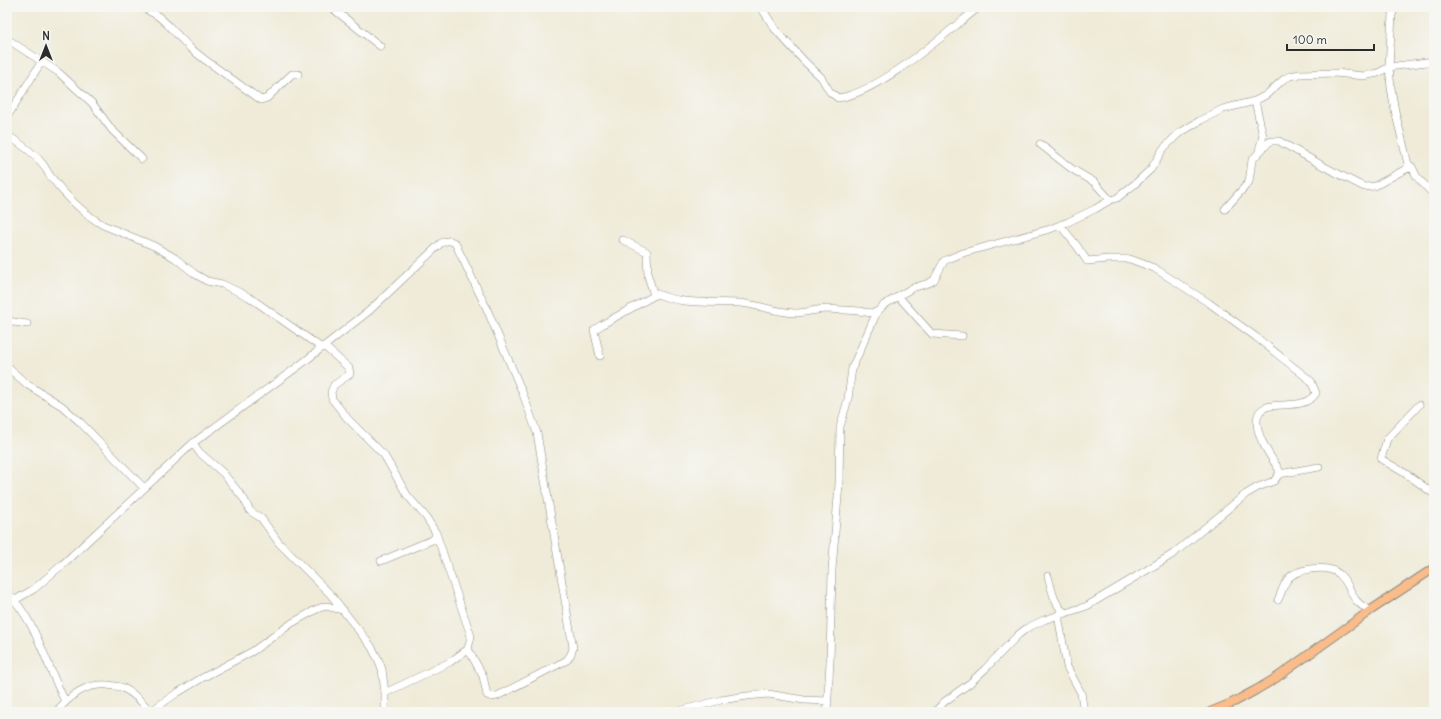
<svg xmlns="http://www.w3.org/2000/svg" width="1441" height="719" font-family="Delius,sans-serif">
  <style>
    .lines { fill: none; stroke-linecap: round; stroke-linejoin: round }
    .minor-casing { stroke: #8d8b82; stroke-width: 8 }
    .major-casing { stroke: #8d8b82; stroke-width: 10 }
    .minor { stroke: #fff; stroke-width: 7 }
    .major { stroke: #f9bc8a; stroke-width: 8 }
  </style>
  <rect width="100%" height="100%" fill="#f6f6f2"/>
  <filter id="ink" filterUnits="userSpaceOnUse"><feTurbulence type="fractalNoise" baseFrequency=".025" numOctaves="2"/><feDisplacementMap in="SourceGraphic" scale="8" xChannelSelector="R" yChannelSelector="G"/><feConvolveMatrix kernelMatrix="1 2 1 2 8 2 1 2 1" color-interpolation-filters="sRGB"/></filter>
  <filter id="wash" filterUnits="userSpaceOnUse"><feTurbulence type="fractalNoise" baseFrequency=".012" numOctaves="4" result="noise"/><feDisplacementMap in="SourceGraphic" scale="16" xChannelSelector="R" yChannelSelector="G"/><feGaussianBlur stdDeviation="0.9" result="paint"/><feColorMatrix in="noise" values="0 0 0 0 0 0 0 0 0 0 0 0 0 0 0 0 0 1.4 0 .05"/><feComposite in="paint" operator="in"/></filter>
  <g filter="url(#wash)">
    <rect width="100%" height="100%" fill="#efebd8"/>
  </g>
  <g filter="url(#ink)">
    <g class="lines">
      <defs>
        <path id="minor" d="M142 7 158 16 168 25 190 48 204 59 261 100 267 98 292 74H298
          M331 7 380 46
          M761 7 775 29 805 62 821 77 830 92 838 98C879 93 946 33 979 7
          M1395 7 1392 15 1389 67 1391 88 1395 111 1408 164 1412 167 1417 177 1434 195
          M7 39 58 72 92 103 112 130 142 159
          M1255 101 1263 136 1259 150
          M7 117 42 61
          M7 135C19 143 32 151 41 162 45 166 47 172 51 177 65 195 83 213 103 225L154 246 175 258 195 274 207 281 222 284 249 297 322 348
          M1040 144 1072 169 1094 182 1110 200
          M1225 209 1249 182 1252 160 1269 142 1272 141H1279L1325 167 1364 187 1375 186 1404 170 1412 167
          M623 240 647 252 648 276 653 292C681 306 710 301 740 303 760 305 778 313 798 313 808 312 818 309 828 309 838 310 849 310 859 311 866 312 870 314 877 312
          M898 296 932 334 962 336
          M7 321 27 324
          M324 346 349 368 350 374 334 385 331 392 332 399 348 419 384 455 407 495 426 517 436 533 435 538 432 540 381 561
          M600 356 594 330 603 324 657 294
          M7 367 28 385 62 406 81 423 144 488
          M1419 405 1387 439 1381 459 1408 475 1434 494
          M193 443 199 452 223 473 244 499 250 511 261 518 279 543 331 595 371 646 378 659 382 669 385 693V712
          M1279 474 1319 467
          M436 533 471 636 468 649
          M1048 576C1051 588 1055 608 1066 613
          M7 592C37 622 46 665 65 701
          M15 600 34 589 63 564 193 443 300 365 369 311 441 243C447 240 450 240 455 243L486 307 523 394 537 433 573 648 571 654 567 660 497 696 492 697 487 695 483 676 468 649 450 662 385 693
          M1278 600C1281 594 1283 586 1287 580 1296 568 1328 564 1339 574 1354 587 1348 602 1371 610
          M1058 615 1067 667 1081 693 1084 712
          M151 711 177 693 202 678 253 651 292 623 317 609 326 606 343 610
          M56 712C70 696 85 683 108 685 113 686 119 686 123 688 134 693 144 704 151 712
          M675 712 721 700 747 696 768 694 804 700 828 701
          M827 712 830 662 832 570 839 484 840 427 848 399 852 368 877 312 884 305 912 288 929 283 934 280 944 261 948 259 963 253 1050 229 1068 222 1095 209 1110 200 1117 198 1136 183 1151 169 1163 149 1178 134 1201 120 1223 109 1255 101 1266 95 1284 79 1290 76 1300 74 1336 73 1363 76 1378 73 1389 67 1434 61
          M935 712 944 702 970 683 985 669 1018 635 1027 628 1044 620 1087 606 1147 570 1173 554 1246 494 1258 487 1274 481 1280 473C1279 469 1277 466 1274 462 1267 451 1256 434 1257 420 1259 393 1302 416 1316 393L1311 381 1256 337 1209 303 1154 268 1130 259H1109L1087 261 1077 246 1060 225"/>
        <path id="major" d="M1210 712 1234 702 1256 690 1276 678 1371 610 1434 568"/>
      </defs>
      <use href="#minor" class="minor-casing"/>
      <use href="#major" class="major-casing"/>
      <use href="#minor" class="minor"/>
      <use href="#major" class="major"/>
    </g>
  </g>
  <rect width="1441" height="719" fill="none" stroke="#f6f6f2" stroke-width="24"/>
  <g transform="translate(46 46)" stroke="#f6f6f2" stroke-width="3" paint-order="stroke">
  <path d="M0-3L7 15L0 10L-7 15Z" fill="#2b2b2b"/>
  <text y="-6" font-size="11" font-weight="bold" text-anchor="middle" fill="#2b2b2b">N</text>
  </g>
  <path d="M1287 44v6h87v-6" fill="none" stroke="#2b2b2b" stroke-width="2"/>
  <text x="1293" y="44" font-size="12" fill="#2b2b2b" stroke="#f6f6f2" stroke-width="3" paint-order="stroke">100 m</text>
</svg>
